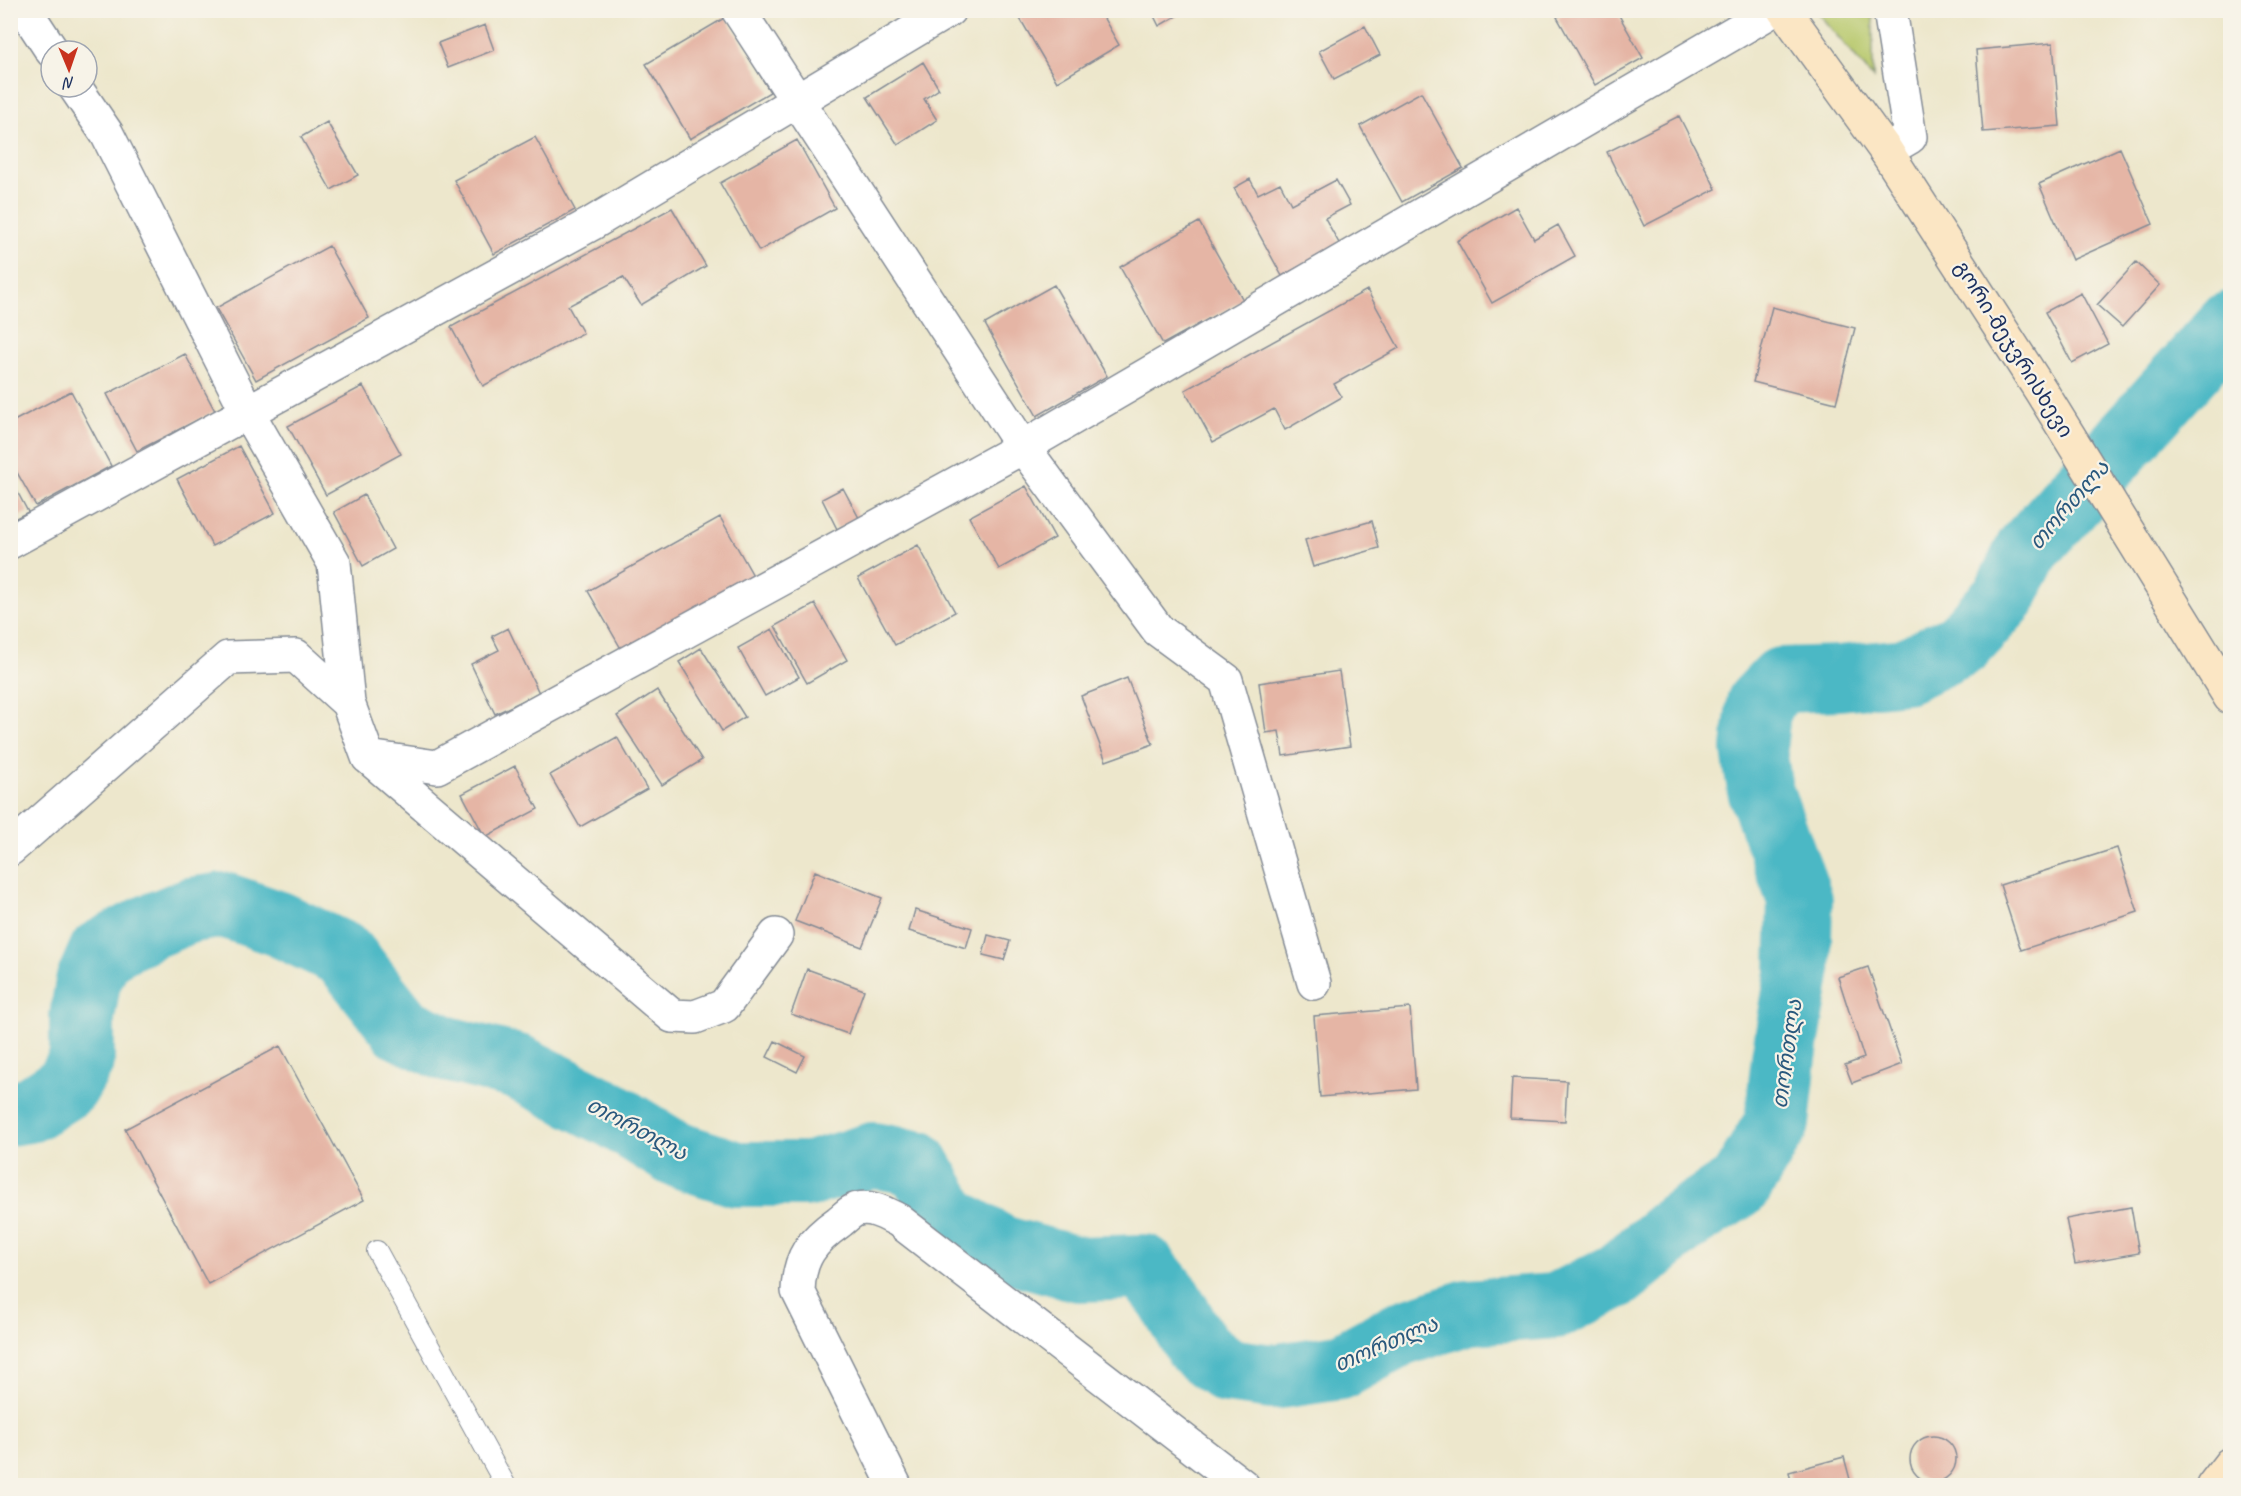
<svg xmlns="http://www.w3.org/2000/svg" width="2241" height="1496" font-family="Caveat,'Noto Sans Georgian',sans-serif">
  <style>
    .green { fill: #b6c769; stroke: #687b64; stroke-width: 1.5 }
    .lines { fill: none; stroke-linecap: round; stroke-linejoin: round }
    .river { stroke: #4bb8c5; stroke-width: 66 }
    .building { fill: #e5b5a5 }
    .service-casing { stroke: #848b95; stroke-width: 22 }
    .minor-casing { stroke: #848b95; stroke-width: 36 }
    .secondary-casing { stroke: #848b95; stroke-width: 36 }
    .service { stroke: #fff; stroke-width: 20 }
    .minor { stroke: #fff; stroke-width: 33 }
    .secondary { stroke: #fbe6c4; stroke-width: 33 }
    .labels { text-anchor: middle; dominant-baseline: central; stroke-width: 4.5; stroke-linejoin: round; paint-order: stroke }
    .street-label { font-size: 21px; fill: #1b2f5e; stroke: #f7f3e8 }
    .water-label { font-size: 22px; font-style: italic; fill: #29587d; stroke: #f7f3e8 }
  </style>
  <rect width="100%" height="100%" fill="#f7f3e8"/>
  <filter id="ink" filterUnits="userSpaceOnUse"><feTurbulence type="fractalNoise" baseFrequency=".0167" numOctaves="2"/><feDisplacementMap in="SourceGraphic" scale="12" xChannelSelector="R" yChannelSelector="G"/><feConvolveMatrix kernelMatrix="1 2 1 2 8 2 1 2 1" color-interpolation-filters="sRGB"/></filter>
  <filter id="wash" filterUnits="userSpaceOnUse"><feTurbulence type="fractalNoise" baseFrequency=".008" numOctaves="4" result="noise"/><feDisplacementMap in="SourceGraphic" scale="24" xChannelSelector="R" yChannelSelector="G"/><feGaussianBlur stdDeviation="1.35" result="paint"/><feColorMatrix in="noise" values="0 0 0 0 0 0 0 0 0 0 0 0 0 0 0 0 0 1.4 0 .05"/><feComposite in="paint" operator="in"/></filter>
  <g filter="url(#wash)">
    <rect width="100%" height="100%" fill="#ede7cc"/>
    <path class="green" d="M1816 11H1873V78Z"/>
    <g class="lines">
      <path class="river" d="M10 1113 29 1110 67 1086 82 1059V1017L88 982 101 952 149 927 191 910 224 905 279 924 344 955 403 1029 447 1049 518 1067 612 1115 675 1154 737 1174H810L873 1155 917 1163 949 1218 1001 1248 1078 1269 1144 1267 1169 1298 1198 1348 1228 1371 1272 1377 1340 1367 1400 1334 1468 1312 1556 1306 1618 1275 1682 1222 1740 1185 1777 1123 1784 1057 1798 974 1800 900 1760 790 1754 749 1759 703 1781 680 1839 678 1905 671 1961 644 2005 596 2028 549 2230 324"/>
    </g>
    <g id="blocks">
      <path class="building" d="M1015 10H1099L1119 45 1057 82Z
        M1151 10H1187L1159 26Z
        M1569 10H1616L1643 58 1595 85 1557 17Z
        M726 17 770 92 690 139 646 64Z
        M485 25 494 50 448 68 438 43Z
        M1365 26 1380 55 1334 79 1319 51Z
        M2053 43 2060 126 1983 132 1976 50Z
        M923 62 939 89 924 99 937 120 898 145 867 97Z
        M1421 92 1463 168 1402 202 1360 126Z
        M1679 116 1716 189 1644 226 1607 152Z
        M327 122 358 175 331 190 301 137Z
        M535 137 575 210 494 254 454 180Z
        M797 140 835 208 759 251 720 183Z
        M2120 148 2153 224 2072 260 2039 184Z
        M1250 179 1258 194 1280 183 1291 204 1336 180 1350 205 1325 218 1340 245 1282 276 1234 188Z
        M1516 207 1534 239 1558 225 1575 256 1492 303 1457 241Z
        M672 208 706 266 641 305 623 277 568 306 583 333 483 386 451 327Z
        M1199 222 1243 300 1163 344 1120 267Z
        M329 246 369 318 256 380 216 308Z
        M2136 262 2160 285 2122 327 2097 305Z
        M1054 285 1107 376 1037 416 985 324Z
        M1367 290 1399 348 1334 384 1342 397 1285 430 1274 409 1213 442 1185 390Z
        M2081 293 2108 344 2072 363 2045 312Z
        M1772 307 1855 328 1836 403 1753 382Z
        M185 354 215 411 137 451 107 394Z
        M363 386 401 454 326 495 288 426Z
        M71 391 111 466 36 506 10 460V423Z
        M239 446 275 513 212 546 177 479Z
        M10 478 28 512 10 521Z
        M1026 486 1055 538 999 569 969 517Z
        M843 488 859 518 837 529 822 499Z
        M364 495 393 549 363 566 334 512Z
        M720 517 755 579 623 652 588 591Z
        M1372 521 1379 548 1313 567 1305 540Z
        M918 545 955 612 895 645 858 578Z
        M815 604 847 660 807 683 775 626Z
        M508 628 539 693 495 714 471 664 499 650 492 636Z
        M772 629 799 677 765 696 738 648Z
        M701 648 745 717 722 731 679 662Z
        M1339 671 1350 746 1283 756 1279 731 1266 733 1259 683Z
        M1127 678 1153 744 1106 761 1081 696Z
        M657 690 702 760 662 785 617 716Z
        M617 737 647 789 580 827 550 775Z
        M515 766 538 809 485 837 462 794Z
        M2117 848 2138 912 2021 950 2000 885Z
        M815 871 882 898 862 947 795 921Z
        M915 910 972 928 966 948 909 931Z
        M988 935 1010 941 1004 960 983 955Z
        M1868 967 1902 1064 1852 1083 1845 1065 1864 1058 1838 977Z
        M807 969 864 990 848 1034 791 1014Z
        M1410 1008 1416 1089 1320 1097 1314 1016Z
        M775 1041 805 1056 797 1072 767 1057Z
        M280 1046 364 1200 208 1284 125 1129Z
        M1512 1078 1567 1081 1565 1121 1510 1118Z
        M2131 1207 2139 1253 2075 1264 2066 1219Z
        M1910 1459a23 23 0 1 1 46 0a23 23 0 1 1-46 0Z
        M1844 1457 1851 1483 1792 1486 1789 1472Z"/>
    </g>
  </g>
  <g filter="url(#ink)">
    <use href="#blocks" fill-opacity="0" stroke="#848b95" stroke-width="1.5"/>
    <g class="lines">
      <defs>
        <path id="service" d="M377 1251 506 1486"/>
        <path id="minor" d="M25 10 52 51
          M738 10 1023 447 1158 630 1226 680 1314 983
          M75 87 107 134 248 413 334 563 348 703 368 757 437 767 1023 447 1773 10
          M1886 151 1910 137 1890 10
          M10 542 591 224 949 10
          M368 757 672 1016 695 1017 724 1006 776 935
          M10 849 228 658 296 656 348 703
          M895 1486 798 1291C799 1257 812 1241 839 1222 844 1218 852 1210 858 1209 873 1206 886 1214 898 1220L1243 1486"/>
        <path id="secondary" d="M1784 10 1886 151 2041 391 2230 697
          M2213 1486 2230 1464"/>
      </defs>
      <use href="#service" class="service-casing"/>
      <use href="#minor" class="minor-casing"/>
      <use href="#secondary" class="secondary-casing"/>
      <use href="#service" class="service"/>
      <use href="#minor" class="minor"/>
      <use href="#secondary" class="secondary"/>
    </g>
  </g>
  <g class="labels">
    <g class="street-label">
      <text transform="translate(2014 349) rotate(58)">გორი-მეჯვრისხევი</text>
    </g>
    <g class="water-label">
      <text transform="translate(2069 505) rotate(-49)">თორთლა</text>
      <text transform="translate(1787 1054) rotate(-82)">თორთლა</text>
      <text transform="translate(637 1129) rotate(28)">თორთლა</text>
      <text transform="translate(1386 1344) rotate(-23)">თორთლა</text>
    </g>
  </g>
  <rect width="2241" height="1496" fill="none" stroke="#f7f3e8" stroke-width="36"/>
  <g transform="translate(69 69) rotate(178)"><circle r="28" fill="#f7f3e8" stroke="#9fa5b1" stroke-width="1.5"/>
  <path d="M0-4.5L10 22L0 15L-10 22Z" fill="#c8321e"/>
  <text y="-9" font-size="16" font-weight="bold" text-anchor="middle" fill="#1b2f5e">N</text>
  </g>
</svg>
